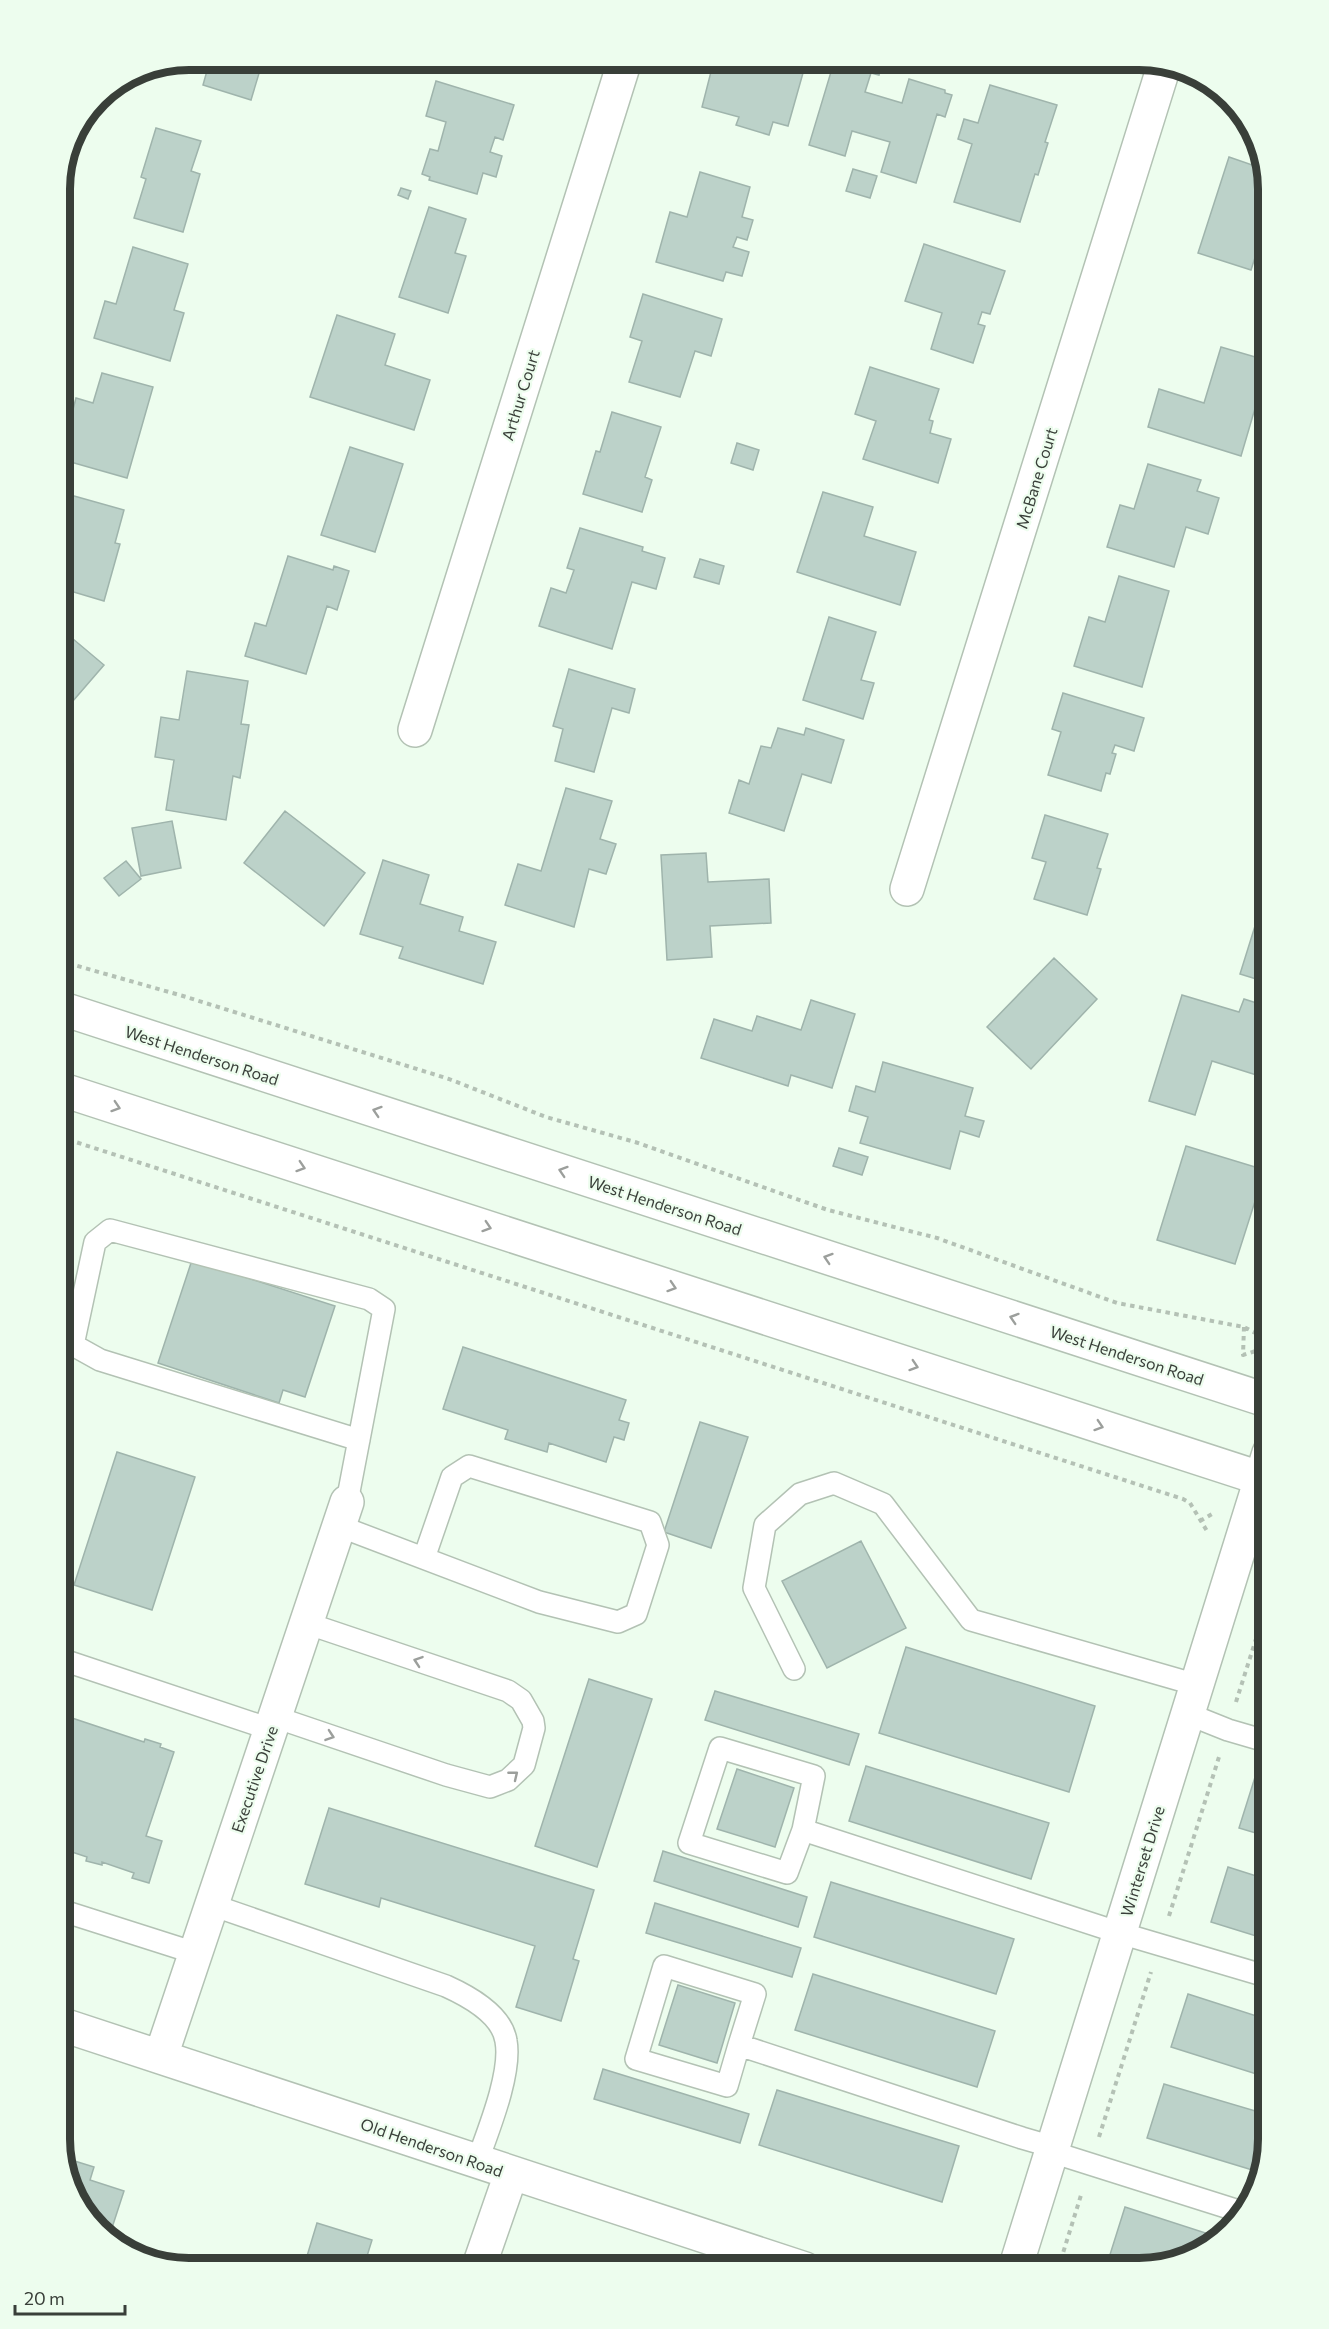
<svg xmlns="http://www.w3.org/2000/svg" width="1329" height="2329" font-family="Commissioner,sans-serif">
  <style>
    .building { fill: #bcd2c9; stroke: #9fb4ac; stroke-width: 1.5 }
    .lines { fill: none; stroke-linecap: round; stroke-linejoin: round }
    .service-casing { stroke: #b3c2b4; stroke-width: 24 }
    .minor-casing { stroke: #b3c2b4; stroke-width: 36 }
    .secondary-casing { stroke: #b3c2b4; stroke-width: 36 }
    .path { stroke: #b4c1b5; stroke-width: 4; stroke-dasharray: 4.5 4.5; stroke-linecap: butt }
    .service { stroke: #fff; stroke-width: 21 }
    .minor { stroke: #fff; stroke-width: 33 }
    .secondary { stroke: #fff; stroke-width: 33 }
    .oneway { stroke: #9c9f9c }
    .labels { text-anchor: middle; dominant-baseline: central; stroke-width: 4.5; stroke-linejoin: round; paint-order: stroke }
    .street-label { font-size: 16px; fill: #393f39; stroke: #edfdee }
    .rim { fill: none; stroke: #393f39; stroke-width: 8 }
  </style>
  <rect width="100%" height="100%" fill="#edfdee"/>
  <path class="building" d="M210 60H263L251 100 203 85Z
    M714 60H763L762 62 803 73 788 126 773 122 769 135 736 125 739 117 702 107Z
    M832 60H883L879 75 871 73 865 92 902 103 909 79 945 90V93L952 95 945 117 937 114 916 183 881 172 890 142 852 131 845 156 809 145 834 62Z
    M436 81 514 105 503 140 495 137 490 152 502 156 496 177 483 173 477 194 429 180 430 177 422 174 430 149 438 151 446 122 426 116Z
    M990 85 1057 105 1045 142 1048 143 1038 175 1035 174 1020 222 954 202 972 144 958 139 964 119 978 123Z
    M156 128 201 141 191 171 200 174 183 232 134 218 146 179 141 177Z
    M1229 157 1264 169 1267 181 1263 192 1269 194 1267 209 1269 214 1251 270 1198 253Z
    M853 169 877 176 870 198 846 191Z
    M700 172 750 187 742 217 753 220 747 240 737 237 733 247 749 252 742 276 726 272 723 281 656 262 670 212 687 217Z
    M401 188 411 191 408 199 398 195Z
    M429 207 466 219 455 253 466 256 448 313 399 297Z
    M924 244 1005 271 990 314 982 312 978 324 985 326 973 363 931 349 942 313 905 301Z
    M133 247 188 264 174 310 184 313 170 361 94 338 105 301 116 304Z
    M643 294 722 319 711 356 695 351 680 397 629 382 642 341 630 337Z
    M337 315 395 334 385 365 430 380 414 430 310 397Z
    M1221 347 1269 361 1241 456 1148 427 1159 389 1204 403Z
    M870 367 939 389 929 420 933 421 930 433 951 439 938 483 863 459 876 421 855 414Z
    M102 373 153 387 127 478 60 459 76 398 93 403Z
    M612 412 661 427 645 477 652 480 642 512 583 494 596 451 600 452Z
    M737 443 759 450 753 470 731 463Z
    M350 447 403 464 375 552 321 535Z
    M1148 464 1201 480 1197 491 1219 498 1208 534 1186 527 1174 567 1107 547 1120 505 1134 509Z
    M823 492 873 507 864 536 916 552 900 605 797 572Z
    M67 494 124 510 115 543 120 544 104 601 60 588V564L65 547 60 546 63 531H60V518Z
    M580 528 643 547 642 551 665 558 656 589 632 582 612 649 539 626 551 588 566 593 574 570 567 568Z
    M288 556 333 570 334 566 349 571 337 610 327 606 306 674 245 656 255 623 266 626Z
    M700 559 724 566 719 584 694 577Z
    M1119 576 1169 591 1142 687 1074 666 1089 617 1105 622Z
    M829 617 876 632 861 680 874 683 863 719 803 700Z
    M60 628 104 665 60 716Z
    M569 669 635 689 629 713 612 708 594 772 555 761 563 729 553 726Z
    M187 671 248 681 241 724 249 725 240 778 233 776 226 820 166 810 174 760 155 757 161 717 179 720Z
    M1063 693 1144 718 1134 751 1115 745 1112 753 1116 754 1110 774 1106 773 1101 791 1048 775 1061 732 1052 729Z
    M778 728 804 735 806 728 844 740 831 783 802 774 784 831 729 813 739 780 749 784 761 746 771 748Z
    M566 788 612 801 600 839 616 844 606 874 589 869 574 927 505 905 518 864 541 871Z
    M285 811 365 873 324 926 244 863Z
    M1045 815 1108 834 1097 868 1101 869 1087 915 1034 899 1046 862 1032 858Z
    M172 821 181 868 141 876 132 828Z
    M706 853 708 882 769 879 771 923 710 926 712 957 667 960 661 855Z
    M383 860 429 875 420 904 463 917 459 931 496 942 483 984 399 958 403 947 360 934Z
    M126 861 141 879 119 896 104 878Z
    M1265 894 1269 896V983L1240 974Z
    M1054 958 1097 999 1031 1069 987 1027Z
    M1182 995 1239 1012 1244 999 1266 1006 1262 1020 1269 1022V1079L1212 1061 1195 1115 1149 1101Z
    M811 1000 855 1014 832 1088 791 1075 788 1086 701 1058 714 1019 752 1031 757 1016 801 1030Z
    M883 1062 973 1088 965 1116 984 1121 979 1137 960 1131 950 1169 860 1143 868 1117 849 1111 856 1086 875 1092Z
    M1186 1146 1265 1170 1235 1264 1157 1240Z
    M839 1148 868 1157 862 1175 833 1166Z
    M192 1260 335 1306 305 1397 283 1390 279 1403 158 1363Z
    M463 1347 626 1400 619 1420 629 1423 624 1440 614 1437 606 1462 549 1443 547 1452 505 1439 508 1430 443 1409Z
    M700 1422 748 1437 711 1548 664 1532Z
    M117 1452 195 1477 152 1610 74 1585Z
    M861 1541 906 1628 827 1668 782 1581Z
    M906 1647 1095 1706 1069 1792 879 1733Z
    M589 1679 652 1699 597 1867 535 1846Z
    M715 1691 859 1734 849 1765 705 1720Z
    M60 1714 144 1742 145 1739 161 1744 160 1747 174 1752 146 1836 162 1841 149 1883 132 1878 134 1873 102 1862V1865L86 1861 87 1857 66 1850 65 1853 60 1852Z
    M866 1766 1049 1823 1031 1879 849 1821Z
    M737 1769 794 1788 775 1847 717 1829Z
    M1256 1774 1269 1778V1837L1239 1828Z
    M329 1808 594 1890 573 1959 579 1961 561 2021 516 2007 535 1946 381 1898 379 1907 305 1884Z
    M663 1851 807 1897 798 1927 654 1881Z
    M1228 1867 1269 1880V1940L1211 1922Z
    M831 1882 1014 1939 996 1994 814 1937Z
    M655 1903 801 1948 792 1977 646 1933Z
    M813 1974 995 2031 977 2087 795 2030Z
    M678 1985 735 2003 717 2063 659 2045Z
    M1188 1994 1269 2020V2078L1171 2047Z
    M603 2069 749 2114 740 2143 594 2099Z
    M1164 2084 1269 2115V2140L1259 2172 1147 2138Z
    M777 2090 959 2146 942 2202 759 2145Z
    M65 2158 94 2167 90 2180 124 2191 109 2237 73 2197Z
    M1125 2207 1218 2237 1197 2256 1133 2269 1108 2261Z
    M317 2223 372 2240 363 2269H306L307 2267 304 2266Z"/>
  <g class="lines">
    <defs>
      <path id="service" d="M347 1502 384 1309 369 1299 110 1230 95 1242 73 1345 100 1360 359 1440
        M339 1526 539 1602 618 1622 636 1614 658 1545 650 1522 469 1466 452 1477 424 1558
        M60 1659 270 1729
        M794 1669 754 1588 765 1525 800 1494 834 1483 883 1504 971 1620 1197 1685
        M1188 1714 1228 1730 1269 1742
        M275 1717 446 1775 490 1787 508 1780 524 1765 534 1728 533 1721 521 1700 508 1691 306 1623
        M803 1830 814 1776 720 1748 689 1843 787 1873 803 1830 1120 1933 1269 1977
        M212 1905 446 1986C468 1996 502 2014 506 2041 512 2073 488 2131 477 2162
        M60 1910 195 1953
        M739 2045 755 1994 664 1966 636 2059 727 2086 739 2045 1022 2138 1053 2147
        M1052 2152 1245 2213"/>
      <path id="minor" d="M415 730 625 60
        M907 889 1164 66
        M60 2024 805 2269
        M161 2056 347 1502
        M478 2269 511 2174
        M1015 2269 1269 1453"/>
      <path id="secondary" d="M60 1008 1269 1401
        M60 1089 1269 1481"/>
    </defs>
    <use href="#service" class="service-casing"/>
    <use href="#minor" class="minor-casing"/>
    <use href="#secondary" class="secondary-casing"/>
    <path class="path" d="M60 961 183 996 449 1079 546 1117 635 1142 828 1210 937 1238 1117 1303 1244 1327 1269 1340
      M60 1137 1183 1499 1190 1503 1207 1531
      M1244 1327 1243 1355 1262 1349 1269 1341
      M1200 1521 1212 1514
      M1236 1702 1269 1598
      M1169 1916 1219 1757
      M1099 2137 1151 1972
      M1058 2269 1082 2192"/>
    <use href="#service" class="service"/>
    <use href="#minor" class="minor"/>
    <use href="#secondary" class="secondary"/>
  </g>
  <defs><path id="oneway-chevron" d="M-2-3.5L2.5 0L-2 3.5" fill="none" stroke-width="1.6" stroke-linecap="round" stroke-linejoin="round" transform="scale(1.5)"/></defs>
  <g class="oneway">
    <use href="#oneway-chevron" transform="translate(116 1107) rotate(18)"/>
    <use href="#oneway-chevron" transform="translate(377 1111) rotate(-162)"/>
    <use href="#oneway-chevron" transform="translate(301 1167) rotate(18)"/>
    <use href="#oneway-chevron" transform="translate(563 1171) rotate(-162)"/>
    <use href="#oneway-chevron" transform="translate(487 1227) rotate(18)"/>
    <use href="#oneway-chevron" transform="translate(828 1258) rotate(-162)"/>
    <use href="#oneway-chevron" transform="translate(672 1287) rotate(18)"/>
    <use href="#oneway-chevron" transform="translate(1014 1318) rotate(-162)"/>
    <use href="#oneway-chevron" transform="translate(914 1366) rotate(18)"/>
    <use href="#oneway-chevron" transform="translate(1099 1426) rotate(18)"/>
    <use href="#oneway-chevron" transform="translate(418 1661) rotate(-161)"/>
    <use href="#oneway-chevron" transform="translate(330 1736) rotate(19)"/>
    <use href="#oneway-chevron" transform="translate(514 1775) rotate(-39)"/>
  </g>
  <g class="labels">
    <g class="street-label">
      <text transform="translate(520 395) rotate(-73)">Arthur Court</text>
      <text transform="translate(1036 478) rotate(-73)">McBane Court</text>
      <text transform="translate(202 1055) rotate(18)">West Henderson Road</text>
      <text transform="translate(665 1205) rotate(18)">West Henderson Road</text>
      <text transform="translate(1127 1355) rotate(18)">West Henderson Road</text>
      <text transform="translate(254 1779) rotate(-71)">Executive Drive</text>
      <text transform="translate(1142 1861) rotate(-73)">Winterset Drive</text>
      <text transform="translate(432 2147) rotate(19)">Old Henderson Road</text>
    </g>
  </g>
  <path d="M0 0H1329V2329H0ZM189 70H1139A119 119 0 0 1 1258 189V2139A119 119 0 0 1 1139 2258H189A119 119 0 0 1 70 2139V189A119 119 0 0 1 189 70Z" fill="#edfdee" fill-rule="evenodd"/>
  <path class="rim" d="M189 70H1139A119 119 0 0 1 1258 189V2139A119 119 0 0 1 1139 2258H189A119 119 0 0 1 70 2139V189A119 119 0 0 1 189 70Z"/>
  <path d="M15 2305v9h110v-9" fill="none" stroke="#393f39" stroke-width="3"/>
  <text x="24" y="2305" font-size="18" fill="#393f39" stroke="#edfdee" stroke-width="4.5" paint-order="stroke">20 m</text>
</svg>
